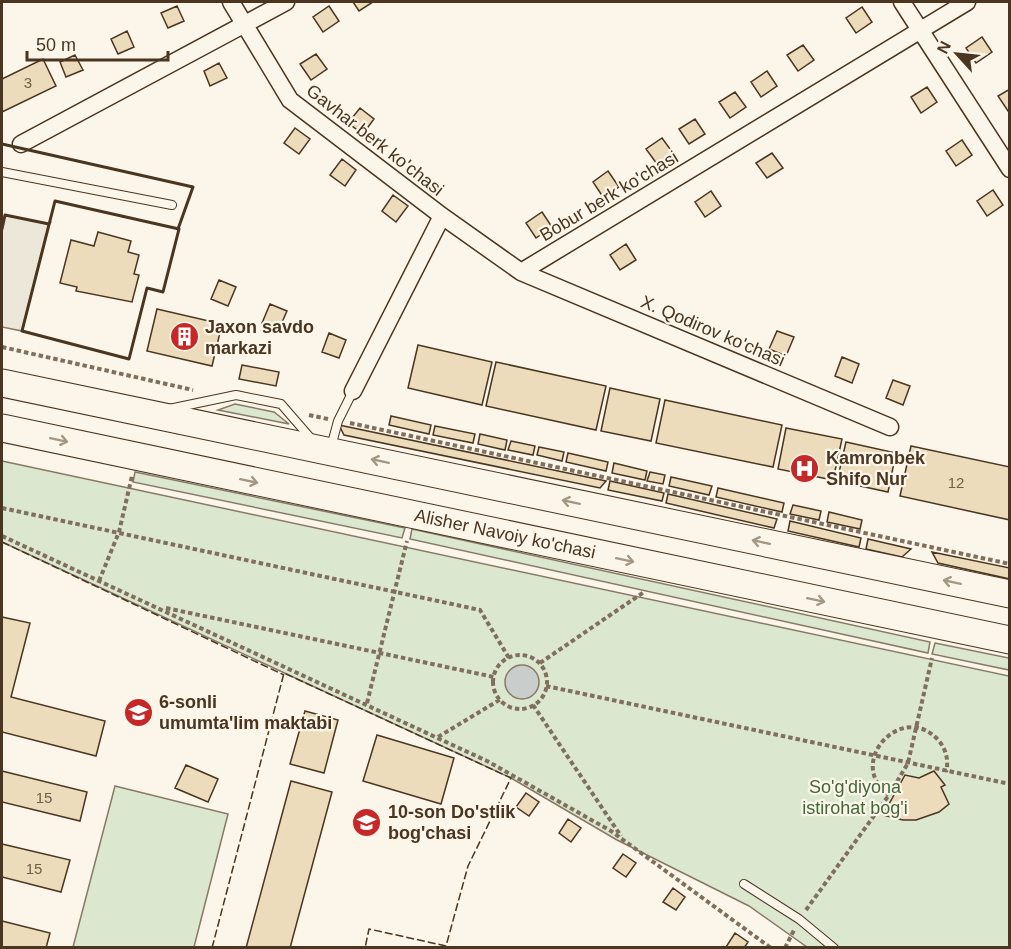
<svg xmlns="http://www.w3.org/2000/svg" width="1011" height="949" font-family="Helvetica,sans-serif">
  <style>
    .green { fill: #dce7d0; stroke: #887966; stroke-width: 1.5 }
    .parking { fill: #ede7d9; stroke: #887966; stroke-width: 1.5 }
    .water { fill: #c9cecd; stroke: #887966; stroke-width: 1.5 }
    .building { fill: #ecdcbc; stroke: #4a3520; stroke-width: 1.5 }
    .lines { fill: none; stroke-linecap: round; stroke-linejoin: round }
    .lane-casing { stroke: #4a3520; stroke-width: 10 }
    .street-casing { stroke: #4a3520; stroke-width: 19 }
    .primary-casing { stroke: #4a3520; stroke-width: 29 }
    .path { stroke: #7f6f5c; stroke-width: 4; stroke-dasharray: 4.5 3; stroke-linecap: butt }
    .lane { stroke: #fbf6e9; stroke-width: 8 }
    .street { stroke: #fbf6e9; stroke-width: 16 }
    .primary { stroke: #fbf6e9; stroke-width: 27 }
    .fence { stroke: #4a3520; stroke-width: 1.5; stroke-dasharray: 8 3; stroke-linecap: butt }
    .wall { stroke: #4a3520; stroke-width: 3 }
    .oneway { stroke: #a29684 }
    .labels { text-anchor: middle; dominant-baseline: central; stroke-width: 4.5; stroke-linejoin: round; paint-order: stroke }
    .number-label { font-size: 15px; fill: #725f47 }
    .street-label { font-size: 18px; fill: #4a3520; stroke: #fbf6e9 }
    .poi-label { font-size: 18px; font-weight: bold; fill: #4a3520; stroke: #fbf6e9; text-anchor: start }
    .park-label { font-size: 18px; fill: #436837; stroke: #fbf6e9 }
  </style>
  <rect width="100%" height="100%" fill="#fbf6e9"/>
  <path class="green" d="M235 404 274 412 289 424 218 410Z
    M2 461 1009 676V947H807L749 906 617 840 511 778 2 542Z
    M135 472 405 528 402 538 133 482Z
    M412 529 930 642 928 653 410 539Z
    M935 643 1009 658V670L932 654Z
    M115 786 228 814 194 947H73Z"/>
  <path class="parking" d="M5 215 49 224 22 331 2 327V229Z"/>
  <path class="water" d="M505 682a17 17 0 1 1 34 0a17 17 0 1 1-34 0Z"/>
  <path class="building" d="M353 2H373L359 11Z
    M177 6 184 21 168 28 161 13Z
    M329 6 339 21 323 32 313 17Z
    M862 7 872 22 856 33 846 18Z
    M127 31 134 47 118 54 111 39Z
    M982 37 992 52 976 63 966 48Z
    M803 45 814 60 798 71 787 55Z
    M316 54 327 69 311 80 300 64Z
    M75 55 83 70 66 77 60 62Z
    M43 59 56 86 2 112V79Z
    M219 63 227 78 210 86 204 71Z
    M767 71 777 86 761 97 751 82Z
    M927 87 937 102 921 113 911 97Z
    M1010 89V111H1008L998 96Z
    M735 92 746 107 730 118 719 102Z
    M360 108 374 119 363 134 348 123Z
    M695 119 705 134 689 144 679 129Z
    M295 128 310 139 299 154 284 143Z
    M662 138 673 153 657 164 646 149Z
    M962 140 972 155 956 166 946 151Z
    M772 153 783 168 767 178 756 163Z
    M342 159 356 170 345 186 330 175Z
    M608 171 619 187 603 197 593 182Z
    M993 190 1003 205 987 216 977 201Z
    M711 191 721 206 705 217 695 202Z
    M393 195 408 206 396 222 382 211Z
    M542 212 552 227 536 238 526 223Z
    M98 232 131 241 128 252 139 255 134 274 139 275 132 302 76 291 77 287 60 283 71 240 94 246Z
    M626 244 636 260 620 270 610 255Z
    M219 280 236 287 228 306 211 299Z
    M270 304 287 311 279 329 262 323Z
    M157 309 222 324 212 366 147 351Z
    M777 331 794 337 786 356 769 349Z
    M329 333 346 340 339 358 322 352Z
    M418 345 492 362 482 405 408 388Z
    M842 357 859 364 852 383 835 376Z
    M496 362 606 386 596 430 486 406Z
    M242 365 279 372 276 386 239 379Z
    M893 380 910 386 903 405 886 398Z
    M610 388 660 399 651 441 601 431Z
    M665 400 782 425 773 467 656 443Z
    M391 416 431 425 429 434 389 425Z
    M339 425 606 481 600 488 344 435Z
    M435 426 475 434 473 443 433 435Z
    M786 428 842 439 833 480 778 469Z
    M480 434 507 440 505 450 478 444Z
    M511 441 535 446 533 455 508 450Z
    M846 442 896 453 888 492 837 481Z
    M911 446 1010 467V520L900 496Z
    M539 447 564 452 562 461 537 455Z
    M568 453 608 462 606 471 566 462Z
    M614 463 647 471 645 480 612 473Z
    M650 472 665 475 663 484 647 481Z
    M671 477 712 486 709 495 669 486Z
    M610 481 664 493 662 501 608 490Z
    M718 488 784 503 782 512 716 497Z
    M668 494 777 519 774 528 666 503Z
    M793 505 821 511 819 520 790 514Z
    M829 512 862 520 860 529 827 522Z
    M790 521 861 538 859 547 788 531Z
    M868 539 911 549 902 557 866 549Z
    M932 552 1010 568V579L938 563Z
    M2 617 30 623 11 697 105 721 96 756 2 732Z
    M305 711 338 720 324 773 290 764Z
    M377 735 454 758 441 804 363 781Z
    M186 765 218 779 208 802 175 788Z
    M2 771 87 792 80 821 2 802Z
    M934 771 945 785 941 787 949 804 939 812 916 820H903L883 815 905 775 919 778Z
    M291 781 332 792 290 948H246Z
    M526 793 539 802 529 816 516 807Z
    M568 819 581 828 571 842 559 833Z
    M2 844 70 860 61 892 2 877Z
    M623 854 636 863 626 877 613 868Z
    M673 888 685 897 676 910 663 902Z
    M2 921 50 933 46 948H2Z
    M735 933 748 942 744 948 726 947Z"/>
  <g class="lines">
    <defs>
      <path id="lane" d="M2 172 172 205
        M169 409 236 395 281 404 314 442
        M331 447 338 421 353 391
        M744 884 799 919 834 948"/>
      <path id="street" d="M231 2 290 100 442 216
        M902 2 1010 169
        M21 144 286 2
        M521 272 890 427
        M353 391 442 216 521 272 967 2"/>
      <g id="primary">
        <path d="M2 383 1010 594"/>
        <path id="s1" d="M2 428 1010 640"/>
      </g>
    </defs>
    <use href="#lane" class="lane-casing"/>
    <use href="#street" class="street-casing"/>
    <use href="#primary" class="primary-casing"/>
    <path class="path" d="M2 347 193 390
      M309 415 328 419
      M350 423 1010 564
      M2 508 480 610 509 658
      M2 536 487 761 611 831 771 948
      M99 581 119 532 132 476
      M166 608 494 677
      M493 682a27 27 0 1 1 54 0a27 27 0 1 1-54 0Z
      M540 663 644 592
      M546 686 1010 784
      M367 703 407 541
      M533 705 621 836
      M438 737 501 699
      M889 795C844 763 903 699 939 741 946 749 949 761 946 772
      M806 910 889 795 908 763 932 658
      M785 948 794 930"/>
    <use href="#lane" class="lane"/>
    <use href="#street" class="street"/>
    <use href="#primary" class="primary"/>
    <path class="fence" d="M2 542 284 675
      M212 948 284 673 511 778 468 866 446 946 369 929 365 948"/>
    <path class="wall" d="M2 144 193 187 178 229
      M55 201 179 229 163 292 147 288 129 359 22 331Z
      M2 229 5 215 49 224 50 222"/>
  </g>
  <defs><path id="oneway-shaft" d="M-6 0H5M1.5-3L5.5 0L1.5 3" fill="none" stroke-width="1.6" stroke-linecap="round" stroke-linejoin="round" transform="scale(1.5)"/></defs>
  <g class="oneway">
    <use href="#oneway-shaft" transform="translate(59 440) rotate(12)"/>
    <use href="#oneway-shaft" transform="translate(380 461) rotate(-168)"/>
    <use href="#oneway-shaft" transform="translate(249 481) rotate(12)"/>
    <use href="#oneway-shaft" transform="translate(571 502) rotate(-168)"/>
    <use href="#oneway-shaft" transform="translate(761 542) rotate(-168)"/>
    <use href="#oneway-shaft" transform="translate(625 560) rotate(12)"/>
    <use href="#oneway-shaft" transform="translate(952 582) rotate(-168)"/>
    <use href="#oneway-shaft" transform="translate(816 600) rotate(12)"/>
  </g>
  <defs>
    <symbol id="building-disc" viewBox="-11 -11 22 22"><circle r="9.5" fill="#c62828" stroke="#fbf6e9"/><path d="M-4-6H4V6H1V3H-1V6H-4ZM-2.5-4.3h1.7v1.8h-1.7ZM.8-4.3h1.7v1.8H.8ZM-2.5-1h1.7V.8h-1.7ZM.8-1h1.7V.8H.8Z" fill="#fff"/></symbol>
    <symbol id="hospital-disc" viewBox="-11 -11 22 22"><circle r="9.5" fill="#c62828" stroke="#fbf6e9"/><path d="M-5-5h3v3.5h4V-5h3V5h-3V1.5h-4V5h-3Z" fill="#fff"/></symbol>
    <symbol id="school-disc" viewBox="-11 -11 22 22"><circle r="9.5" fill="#c62828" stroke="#fbf6e9"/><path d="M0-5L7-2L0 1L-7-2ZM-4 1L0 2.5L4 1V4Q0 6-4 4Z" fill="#fff"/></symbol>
  </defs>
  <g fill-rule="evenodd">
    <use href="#building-disc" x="168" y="320" width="33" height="33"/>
    <use href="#hospital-disc" x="788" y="452" width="33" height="33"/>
    <use href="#school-disc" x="122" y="696" width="33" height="33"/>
    <use href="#school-disc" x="350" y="806" width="33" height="33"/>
  </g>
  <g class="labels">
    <g class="number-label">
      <text x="28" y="82">3</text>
      <text x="956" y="482">12</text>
      <text x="44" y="797">15</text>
      <text x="34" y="868">15</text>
    </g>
    <g class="street-label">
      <text transform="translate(375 140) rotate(38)">Gavhar berk ko'chasi</text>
      <text transform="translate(609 196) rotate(-31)">Bobur berk ko'chasi</text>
      <text transform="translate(713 331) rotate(23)">X. Qodirov ko'chasi</text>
      <text stroke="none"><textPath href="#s1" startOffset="514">Alisher Navoiy ko'chasi</textPath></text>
    </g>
    <g class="poi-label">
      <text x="205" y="327">Jaxon savdo<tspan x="205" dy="21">markazi</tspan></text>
      <text x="826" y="458">Kamronbek<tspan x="826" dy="21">Shifo Nur</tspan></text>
      <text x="159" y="702">6-sonli<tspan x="159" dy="21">umumta'lim maktabi</tspan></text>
      <text x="388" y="812">10-son Do'stlik<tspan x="388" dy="21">bog'chasi</tspan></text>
    </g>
    <g class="park-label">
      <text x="855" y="787">So'g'diyona<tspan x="855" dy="21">istirohat bog'i</tspan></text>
    </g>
  </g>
  <rect width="1011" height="949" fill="none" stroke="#4a3520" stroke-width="6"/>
  <g transform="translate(957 54) rotate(297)" stroke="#fbf6e9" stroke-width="4.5" paint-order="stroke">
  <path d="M0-4.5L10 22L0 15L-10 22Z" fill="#4a3520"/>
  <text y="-9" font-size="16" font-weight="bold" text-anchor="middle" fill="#4a3520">N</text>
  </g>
  <path d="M27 51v9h141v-9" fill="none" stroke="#4a3520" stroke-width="3"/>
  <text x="36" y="51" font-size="18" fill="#4a3520" stroke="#fbf6e9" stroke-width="4.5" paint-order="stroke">50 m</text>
</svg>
